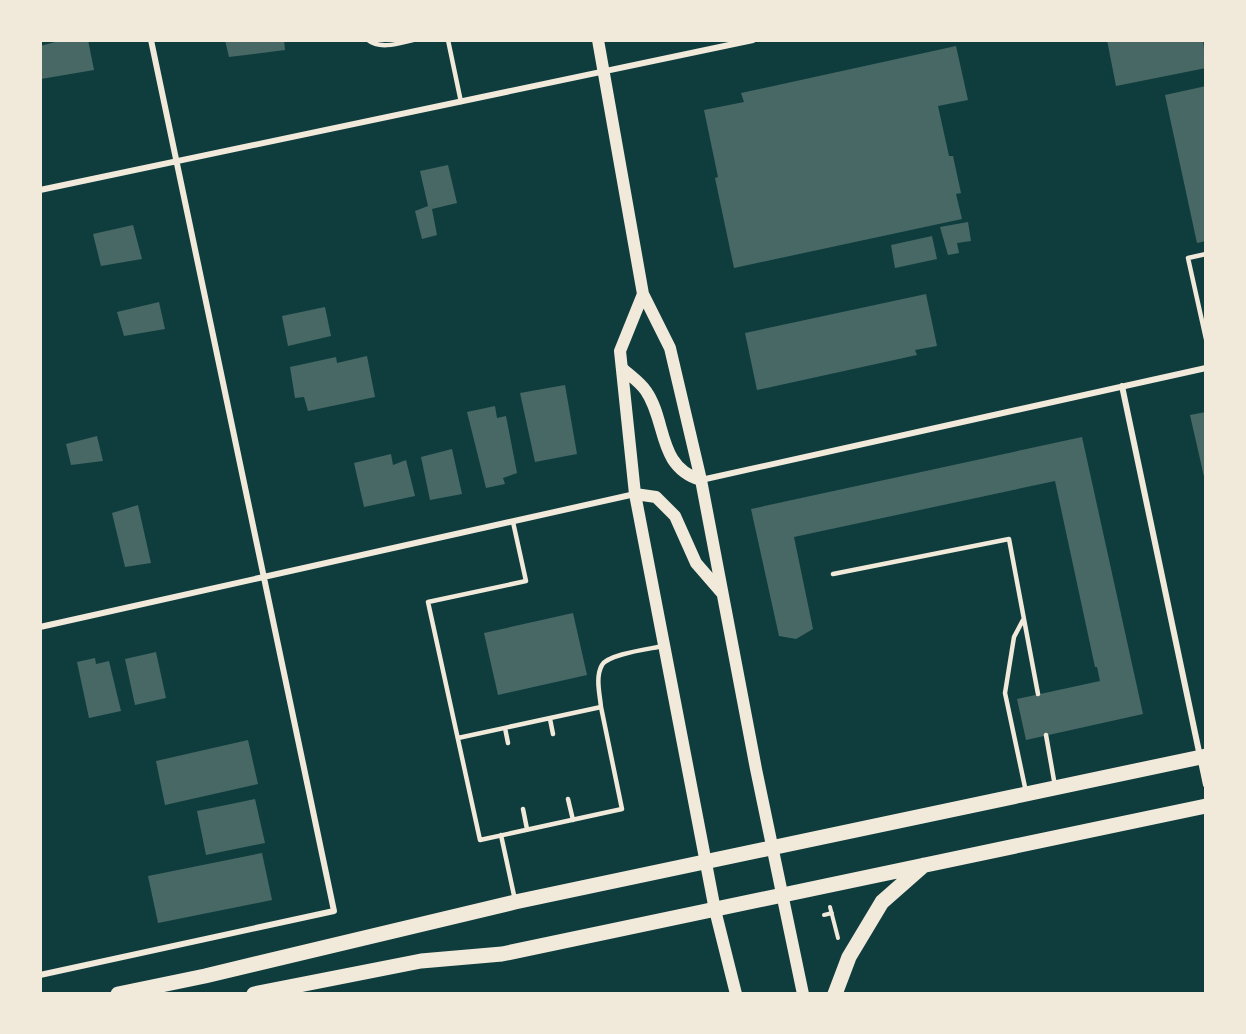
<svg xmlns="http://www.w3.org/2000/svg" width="1246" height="1034" font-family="'Exo 2',sans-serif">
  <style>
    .building { fill: #486865 }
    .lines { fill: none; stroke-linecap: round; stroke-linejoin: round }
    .path { stroke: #f1e9da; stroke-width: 4 }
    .service { stroke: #f1e9da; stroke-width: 4.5 }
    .minor { stroke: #f1e9da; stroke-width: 6 }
    .secondary { stroke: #f1e9da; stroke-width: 12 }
    .primary { stroke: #f1e9da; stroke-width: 15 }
  </style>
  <rect width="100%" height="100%" fill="#0f3d3e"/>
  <path class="building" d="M63 40H88L94 70 41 79 40 46Z
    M225 40H284L285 50 229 57Z
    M1107 40H1203L1206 68 1116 86Z
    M956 46 968 100 938 106 949 156H953L961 193 956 194 962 219 734 268 715 178 718 177 704 110 744 102 741 93Z
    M1206 86V241L1197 243 1165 95Z
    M448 165 457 203 432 209 437 235 422 239 415 211 428 206 420 171Z
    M968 222 971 241 957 243 959 253 948 255 940 227Z
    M133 225 142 259 101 266 93 234Z
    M932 236 937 259 895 268 891 245Z
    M926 294 937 346 915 350 917 355 757 390 745 333Z
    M159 302 165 329 124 336 117 312Z
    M325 307 331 336 288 346 282 316Z
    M367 356 375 397 308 411 304 397 295 398 290 367 336 357 337 363Z
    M565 385 577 454 535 462 520 393Z
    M495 406 497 418 506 416 517 473 503 478 505 484 486 488 467 412Z
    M1206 412V481H1205L1190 415Z
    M97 436 103 461 71 465 66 444Z
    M1082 437 1143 714 1026 740 1017 699 1100 681 1097 667H1095L1055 481 794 537 813 629 796 639 779 636 751 509Z
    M452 449 462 494 430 500 421 457Z
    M391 454 393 465 406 460 415 496 364 507 354 463Z
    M138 505 151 563 125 567 112 513Z
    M573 613 587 675 498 695 484 633Z
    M156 652 166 698 135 705 125 659Z
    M95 658 96 664 109 661 121 711 89 718 77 662Z
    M248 740 258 784 165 805 156 761Z
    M255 799 265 843 206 855 197 811Z
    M262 853 272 900 158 923 148 876Z"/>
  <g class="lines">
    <path class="path" d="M830 907 838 938
      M824 915 832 913"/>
    <path class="service" d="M368 40C380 50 400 43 413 40
      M448 40 461 102
      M1206 254 1188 258 1206 339
      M833 574 1009 539 1038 694
      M1023 620 1014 637 1005 693 1026 792
      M601 707C600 695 595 677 602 665 608 654 650 649 663 646
      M550 719 553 734
      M505 728 508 743
      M1046 735 1055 786
      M458 738 601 707 622 809 480 840 428 602 526 581 513 522
      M568 799 573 820
      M523 809 527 829
      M501 835 515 900"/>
    <path class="minor" d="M40 190 753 40
      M1122 386 1206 785
      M701 480 1206 368
      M40 627 635 494
      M40 975 334 911 151 40"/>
    <path class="secondary" d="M598 40 643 294 670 348 701 480 756 769 803 994
      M643 294 620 351 635 494 715 910 736 994
      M622 368C629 375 640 382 646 391 667 421 657 467 701 480
      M635 494 656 497 675 516 696 563 722 593"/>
    <path class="primary" d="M118 994 205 976 515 902 1206 756
      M254 994 421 961 502 954 1206 806
      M835 994 849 957 882 902 924 865"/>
  </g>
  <rect width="1246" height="1034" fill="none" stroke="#f1e9da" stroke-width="84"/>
</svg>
